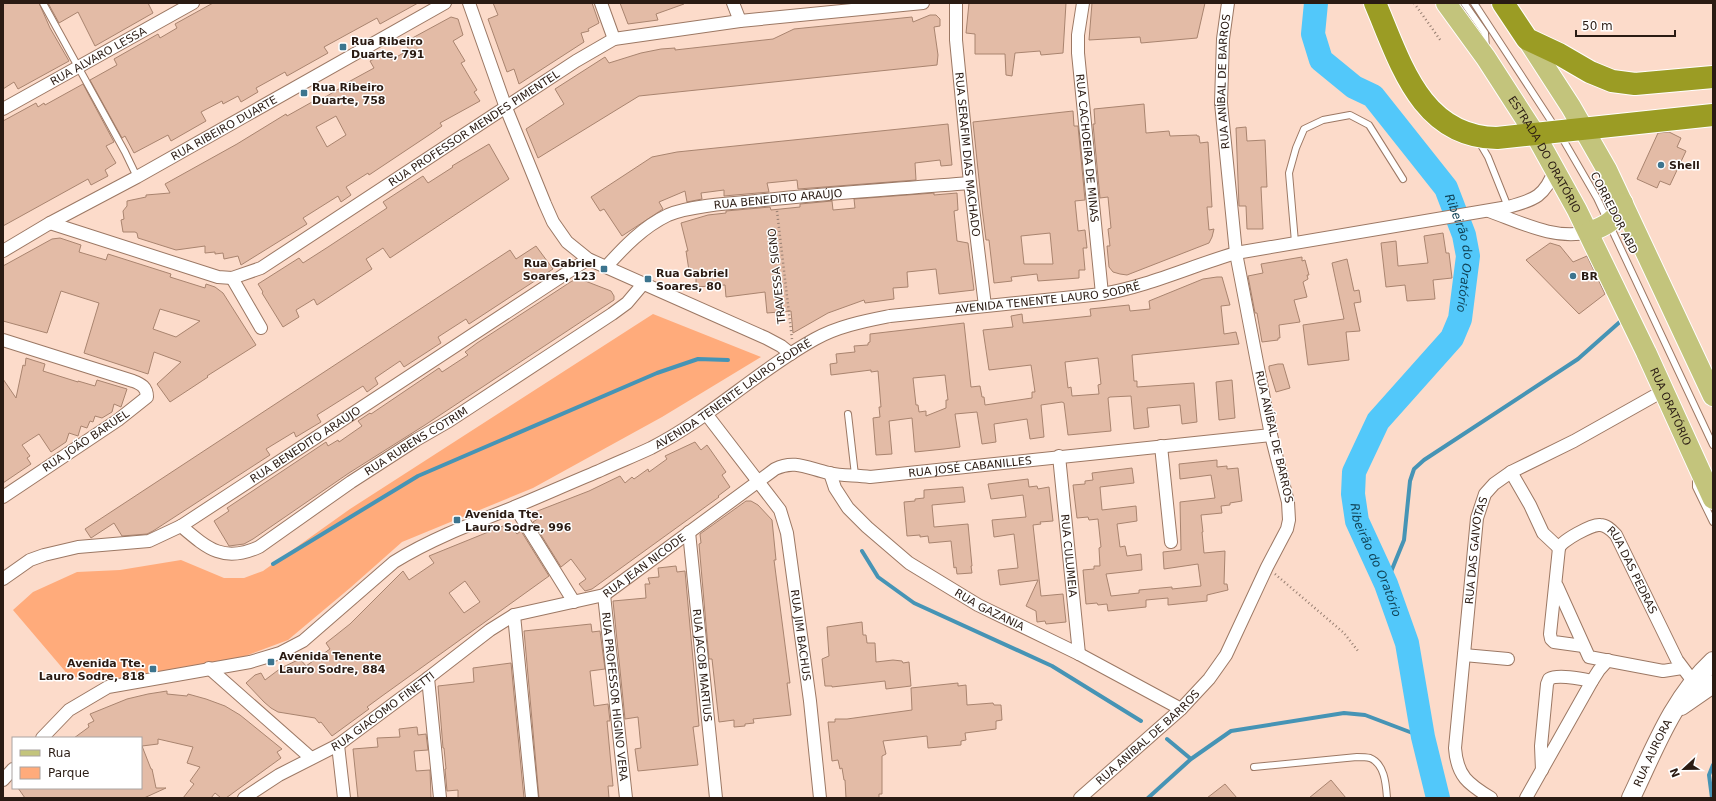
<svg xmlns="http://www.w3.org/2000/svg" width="1716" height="801" font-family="'DejaVu Sans',sans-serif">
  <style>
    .green { fill: #ffab7b }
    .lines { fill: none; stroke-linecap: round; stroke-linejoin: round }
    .stream { stroke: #4694b5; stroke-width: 4 }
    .river { stroke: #52c8fa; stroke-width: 24 }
    .building { fill: #e3bba6; stroke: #a9846f; fill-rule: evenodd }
    .lane-casing { stroke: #9c7864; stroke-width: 8 }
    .street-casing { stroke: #9c7864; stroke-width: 14 }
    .secondary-casing { stroke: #9c7864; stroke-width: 20 }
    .primary-casing { stroke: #fff; stroke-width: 22 }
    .highway-casing { stroke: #fff; stroke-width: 24 }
    .path { stroke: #967e71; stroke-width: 2.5; stroke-dasharray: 1 3; stroke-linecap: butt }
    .lane { stroke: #fff; stroke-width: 6 }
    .street { stroke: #fff; stroke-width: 12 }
    .secondary { stroke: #fff; stroke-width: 18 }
    .primary { stroke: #c3c47c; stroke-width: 20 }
    .highway { stroke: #9b9c24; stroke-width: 22 }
    .poi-dot { fill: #3c748e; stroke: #fff; stroke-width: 1.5 }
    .labels { text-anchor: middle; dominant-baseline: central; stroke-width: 3; stroke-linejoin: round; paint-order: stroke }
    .poi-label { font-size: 11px; font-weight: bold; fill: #2a1b13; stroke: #fff; text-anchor: start }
    .street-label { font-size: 11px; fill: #2a1b13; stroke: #fff }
    .water-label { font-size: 12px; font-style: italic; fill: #104357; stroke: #fff }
  </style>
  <rect width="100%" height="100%" fill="#fcdbca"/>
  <path class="green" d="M653 314 761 357 662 417 533 488 402 542 350 588 288 640 227 663 141 679 70 677 13 610 33 592 77 572 120 570 181 560 224 578H244L263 571 350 509Z"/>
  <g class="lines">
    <path class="stream" d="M862 551 878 577 914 603 1052 666 1141 721
      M273 564 418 476 657 373 698 359 728 360
      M1386 584 1404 540 1410 481 1414 469 1424 460 1578 359 1622 320
      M1167 739 1191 759
      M1148 798 1191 759 1231 731 1344 713 1365 715 1423 737
      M1712 798 1709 775 1713 765"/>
    <path class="river" id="s1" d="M1316 3 1313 34 1321 60 1354 87 1373 96 1446 188 1464 235 1468 256 1460 319 1452 338 1378 421 1354 472 1353 494 1357 521 1386 584 1407 643 1423 737 1438 798"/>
  </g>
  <path class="building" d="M3 3H39L50 28 69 61 18 89 14 82 3 89Z
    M48 3H148L153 13 95 46 78 12 59 23Z
    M213 3H418L380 24 377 18 324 47 328 53 287 76 285 72 256 88 258 92 241 102 238 96 223 104 222 101 201 112 206 121 171 141 168 135 134 153 125 136 122 138 90 80 117 65 114 59 158 34 160 38 177 28 175 24Z
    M493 3H592L599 23 588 29 589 31 581 33 584 42 519 84 514 69 507 72 488 19 498 15Z
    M620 3H683L684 4 656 14 658 20 628 24Z
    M969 3H1066L1063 53 1041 55 1040 51 1015 53 1012 76 1006 75 1005 54H975V34L966 33Z
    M1092 3H1205L1197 38 1141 43 1140 37 1089 40Z
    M930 15H936L940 19V26L934 27 938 55 937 65 639 96 538 158 526 129 564 104 555 89 605 57 609 63 641 53 661 49 675 48V50L773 39 794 29 912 17 913 22Z
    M451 17 458 19 463 35 453 41 465 61 461 63 477 90 474 92 480 101 440 123 442 126 432 133 369 175 368 173 346 187 351 195 341 202 338 196 303 218 307 224 241 265 238 256 224 259 223 253 215 254V252L205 253V246L176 250 138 238 137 233 135 232H123L121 220 124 219 123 211 127 206V201L146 197V195L170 193 165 184 237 144 286 114 287 116 321 97 322 99 342 87 341 86 374 68 370 61 387 52 391 60 409 50 405 42ZM336 116 346 135 327 147 316 127Z
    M83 84 114 142 106 146 116 163 105 170 108 176 91 185 88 179 3 226V121L36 103 38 107 44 103 45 105Z
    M1144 104 1146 133 1169 131 1170 136 1197 135V136H1199L1200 143 1208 142 1212 207H1207L1209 230 1214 229 1212 237 1209 243 1127 275 1120 274 1113 272 1109 267 1107 246H1110L1108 229 1111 228 1108 197 1100 198 1093 124H1095L1094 109Z
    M1073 111 1074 126H1078L1085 200 1075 201 1078 231 1085 230 1087 248H1083L1085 270H1079V278L1038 281 1037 274 1011 277 1012 281 994 283 989 240H986L982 208 973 122ZM1050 233 1053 264H1024L1021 236Z
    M948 124 952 165 941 166 940 160 915 163 916 180 798 189 797 180 767 183 769 192 724 196V190L701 193 702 199 687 202 685 191 659 202 663 209 622 236 604 209 600 211 591 197 652 157 677 152Z
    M1246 127 1247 141 1265 140 1267 187H1261L1263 229H1247L1246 206H1239L1236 128Z
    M1669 132 1681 138 1677 147 1686 151 1670 185 1660 181 1657 188 1637 179 1658 133Z
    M489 144 509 179 390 258 383 248 366 259 372 269 317 305 314 299 296 310 299 317 283 327 262 293 263 292 258 284 299 258 303 263 328 247 387 208 383 202 423 176 428 183 453 167 452 166Z
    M934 193V195L957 193 958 210 954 211 957 241 968 243 974 290 939 294 936 269 907 272 908 287 893 288 894 299 865 303 864 300 828 313 793 333 791 311 767 313 765 292 726 297 725 285 696 287V276L690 277 686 251H688L681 223 708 215 726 213V211L770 207 771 210 800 207V204L832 201 833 210 855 208 854 199Z
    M1443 233 1446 253H1449L1452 278 1433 280 1435 299 1407 301 1405 285 1386 287 1381 243 1396 241 1398 266 1428 263 1424 236Z
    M60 238 81 245 79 252 106 260 108 254 171 274 170 277 205 288 206 284 215 287 223 293 256 345 207 376 208 377 170 402 157 384 181 362 154 352 148 374 84 353 99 303 61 291 47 333 3 321V266L52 239ZM160 309 200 321 176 337 153 329Z
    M1550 243 1560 246 1573 262 1587 256 1605 294 1579 314 1526 260Z
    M536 246 553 269 469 324 466 319 438 337 441 343 404 367 400 361 375 378 378 384 367 392 363 386 317 415 321 422 296 437 294 432 266 449 270 455 153 531 147 534 122 536 114 523 91 538 85 529 510 250 516 259Z
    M1302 257V261L1305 260 1309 275H1307L1308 279 1303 282 1307 297 1294 300 1300 322 1279 325 1280 338H1278V340L1262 342 1257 313H1255L1248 276 1263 273 1261 264Z
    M1347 259 1354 291 1359 290 1361 302 1354 303 1360 331 1346 332 1349 360 1308 365 1303 325 1344 319 1332 263Z
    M1217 277H1222L1230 305 1221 306 1224 334 1236 332 1239 344 1132 355 1134 381H1137V387L1194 383 1197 422 1182 424 1180 405 1147 408 1149 427 1134 429 1131 396 1110 397 1108 398 1111 431 1068 435 1064 403 1062 402 1041 405 1044 437 1030 439 1027 419 994 424 996 442 982 444 977 412 955 414 960 447 944 449 915 452 912 418 889 421 892 454 876 455 873 418 880 417 879 407H881L878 371 871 372V370L831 375 830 364 837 363 836 354 855 352 854 346 868 345V343L870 342V334L964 323 971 387 980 386 982 397H984L985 405 1032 398V392H1035L1031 365 989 370 983 330 1013 327 1011 316 1022 314 1023 323 1091 316 1090 309 1129 305 1130 311 1150 309 1149 301 1203 279ZM1098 358 1101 384 1098 385 1099 394 1072 396 1071 387 1068 388 1065 362ZM945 375 948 400H946V408L926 416V411L919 412 918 405H916L913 378Z
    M580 279 611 291 614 296V300L425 425 349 473 253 539 244 544 229 546 214 521 229 511 227 508 326 442 328 446 338 440 339 442 362 426 358 421 370 413 371 414 439 368 442 372 468 355 465 352 477 343 572 281Z
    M26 358 45 364 43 371 78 382V381L95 386 97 380 127 389 121 407 114 404 112 412 102 418 95 416 93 422 90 421 87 428 81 426 78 436 69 433 66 442 51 452 39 434 22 445 30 456 27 458 31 464 3 483V379L16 398 23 365 25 366Z
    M1278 364H1283L1290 388 1276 392 1269 369V366Z
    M1232 380 1235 418 1219 420 1216 382Z
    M695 442 701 450 707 445 726 472 722 475 730 487 718 496 719 497 592 589 585 591 579 584 586 579 571 559 561 567 533 522 539 518 535 512 589 491 620 476 625 483 632 477 634 479 648 469 649 472 667 459 665 456Z
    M1217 460V467L1227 466V469L1238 468 1242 501 1230 503V505L1221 506 1222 513 1201 515 1203 532H1202L1204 553 1225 551 1224 584H1227L1228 590 1207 595V601L1168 605V598L1146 600V607L1108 611 1107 604 1098 605 1097 603 1086 604 1083 570 1094 569V566H1100L1099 548 1101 547 1098 519 1089 520 1088 517 1077 518 1073 485 1085 484V481L1093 480 1092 473 1132 468 1134 483 1100 487 1102 510 1136 506 1137 521 1117 524 1120 547 1125 546 1127 556 1141 554 1142 570 1106 574 1111 596 1139 593V590L1172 587V589L1201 586 1198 564 1164 569 1163 552 1181 550 1180 502 1215 498 1211 475 1180 479 1179 464Z
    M1028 479 1029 487 1037 486 1038 489 1049 487 1053 521 1040 522 1041 524 1033 525 1041 596 1063 594 1066 622 1046 624 1045 621 1037 622 1036 611 1026 606 1038 580 1000 585 998 570 1018 568 1014 534 994 537 992 520 1026 517 1023 495 991 499 988 484Z
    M963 487 965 502 932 505 934 527 968 524 972 566H971L972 573 957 574 956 567 954 568 951 541 929 543 928 536 920 537V535L907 536 904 502 915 501V499L924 498V490Z
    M746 501H751L758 505 772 520 776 560H774L790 683H787L791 715 753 719 754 723 745 724V726L734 727V720L719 722 712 659H709L699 544 701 543 700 534Z
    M508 524 517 534 521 531 549 576 382 696 367 707 369 709 332 736 321 722 319 723 315 718 278 712 271 708 264 702 246 683 255 675 261 673 265 680 281 668 300 659 306 666 330 649 326 643 350 624 403 571 409 580 434 563 429 556ZM465 581 480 602 464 613 449 593Z
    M676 566 677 572 685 571 699 726 693 727 698 765 638 771 635 749 641 748 638 717 625 719 613 601 646 598 645 584H650L648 578 659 577 658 568Z
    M862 622 863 635H866L867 643H875L876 662 893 660 902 661 903 663 909 662 911 686 886 689 885 681 832 687V686H825L822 659 829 656 827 627Z
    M591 624 592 632 600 631 605 669 590 671 594 706 608 704 610 721H607L613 786H608L609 798H539L524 631Z
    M511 663 524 798H458V790L447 791 445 769H446L444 748H443L438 686 474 682 473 668Z
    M958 683V686L966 685 967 705 993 703 994 705H1001L1002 720 996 721V729L965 733 966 740 961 741V745L928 748 927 736 883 741 886 754 882 756V794H879V798H846L845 780H844L842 768 840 769 838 760 832 761 828 722H835V719H847L912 710 911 688Z
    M167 691V694L187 696 188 694 206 699 225 706 240 715 282 749 277 752 281 758 226 798H221L215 793 211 798H183L194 784 190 781 200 767 187 763 193 747 158 739V744L142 746 151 769H152L156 788H166L144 798H25L18 788H141V738H74L89 727 88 724 94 721 90 714 127 699 148 694Z
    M417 727 418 735 426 734 428 750 414 751 416 771 430 770 431 798H358L353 749 378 747 377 738 400 737 399 729Z
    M1331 780 1346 798H1309Z
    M1225 784 1237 798H1207Z"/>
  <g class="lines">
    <defs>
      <path id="lane" d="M43 3 125 152 137 177
        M1464 3 1485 33 1486 49
        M1474 3 1555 127
        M1561 136 1597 198 1713 445
        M1478 140 1488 157 1508 207
        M1295 242 1289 173 1296 148 1304 129 1323 120 1350 115 1369 125 1403 179
        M848 414 855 475
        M1696 476V487L1713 522
        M1254 767 1357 757C1361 757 1366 757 1370 758 1385 764 1386 785 1387 798"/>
      <g id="street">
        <path d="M469 3 506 108 545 204 553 222 567 242 588 259 766 338 781 346 791 354"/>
        <path d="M601 3 614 39"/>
        <path d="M733 3 740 21"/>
        <path id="s2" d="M956 3V40L970 183 985 306"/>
        <path id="s3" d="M1083 3 1078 35V53L1102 294"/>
        <path id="s4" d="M3 109 193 3"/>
        <path d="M1489 211C1520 222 1556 241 1589 232"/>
        <path id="s5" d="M50 223 218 277 232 278 261 268 576 61 614 39 740 21 923 3"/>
        <path id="s6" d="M3 251 50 223 137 177 445 3"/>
        <path id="s7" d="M606 267C624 247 643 227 668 215 689 206 731 203 755 201 826 193 898 189 970 183"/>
        <path d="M232 278 261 328"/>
        <path d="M3 340 133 381C141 384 147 387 147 397L118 420 3 497"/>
        <path id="s8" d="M707 415 780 510 787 533 810 701 820 798"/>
        <path d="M1161 446 1171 542"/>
        <path id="s9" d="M1059 456 1079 654"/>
        <path d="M1511 472 1530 505 1543 533 1559 548"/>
        <path id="s10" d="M830 473 835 488 848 508 867 527 909 563 978 605 1079 654 1181 709"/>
        <path d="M515 507 574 602"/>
        <path id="s11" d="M181 526C208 549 224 563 259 547L351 482 416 440 449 421 612 314 627 303 643 284"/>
        <path id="s12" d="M689 532 716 798"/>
        <path id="s13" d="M3 579 30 560 44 555 78 547 149 541 181 526 588 259"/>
        <path d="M1557 586 1589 657 1663 671 1682 668"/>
        <path id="s14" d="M604 595 626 798"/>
        <path d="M514 615 532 798"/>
        <path id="s15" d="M1583 646 1554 642 1551 639 1550 634 1559 548C1561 541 1592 524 1600 525 1607 525 1612 531 1616 535L1677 660 1698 688"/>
        <path d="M1464 655 1508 659"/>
        <path d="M209 668 311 758"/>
        <path d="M428 678 440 798"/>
        <path id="s16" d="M42 738 69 710 108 687 250 662 280 653 303 641 394 562C431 539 471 524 512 508 541 496 570 483 599 471 616 463 634 456 651 448 710 418 757 371 815 339 838 326 865 321 890 316L1102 294C1149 286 1191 266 1236 253L1508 207C1535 200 1545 196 1555 169"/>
        <path d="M338 745 344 798"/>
        <path d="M1542 770 1541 746 1547 684 1549 679C1558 674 1582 679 1592 681"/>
        <path d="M3 780 13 769"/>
        <path id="s17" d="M244 798 279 775 338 745 428 678 490 630 514 615 604 595 775 469C795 459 809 469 829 473 842 476 856 475 870 477L1271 435"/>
        <path id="s18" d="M1080 798 1181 709 1209 679 1226 655 1267 567 1287 529 1289 520 1288 502 1271 435 1236 253 1221 103 1223 39 1228 3"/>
        <path id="s19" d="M1491 798C1468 784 1457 776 1455 748L1477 518 1485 494 1494 484 1511 472 1574 441 1663 391"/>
        <path d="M1526 798 1592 681 1599 670 1608 660"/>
      </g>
      <g id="secondary">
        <path d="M1681 706 1713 684"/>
        <path id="s20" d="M1631 798C1654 750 1673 698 1713 661"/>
      </g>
      <g id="primary">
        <path id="s21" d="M1446 3 1486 58 1535 134 1577 210 1646 352 1713 499"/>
        <path d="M1527 39 1571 107 1607 170 1713 396"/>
        <path d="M1589 232C1606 226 1617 220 1623 203"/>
      </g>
      <path id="highway" d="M1375 3C1400 61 1420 137 1497 138L1713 115
        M1503 3 1527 39 1559 54 1590 72 1612 81 1635 84 1713 77"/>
    </defs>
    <use href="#lane" class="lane-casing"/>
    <use href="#street" class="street-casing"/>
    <use href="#secondary" class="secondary-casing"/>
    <use href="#primary" class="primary-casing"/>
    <use href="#highway" class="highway-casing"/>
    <path class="path" d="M1414 3 1441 41
      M777 211 792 339
      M1275 574 1344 633 1358 651"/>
    <use href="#lane" class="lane"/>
    <use href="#street" class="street"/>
    <use href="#secondary" class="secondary"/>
    <use href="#primary" class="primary"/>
    <use href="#highway" class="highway"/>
  </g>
  <g class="poi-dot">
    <rect x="339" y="43" width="8" height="8" rx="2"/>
    <rect x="300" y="89" width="8" height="8" rx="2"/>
    <circle cx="1661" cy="165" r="4"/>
    <rect x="600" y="265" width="8" height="8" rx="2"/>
    <circle cx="1573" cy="276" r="4"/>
    <rect x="644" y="275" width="8" height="8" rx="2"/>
    <rect x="453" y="516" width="8" height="8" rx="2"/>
    <rect x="267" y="658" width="8" height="8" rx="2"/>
    <rect x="149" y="665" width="8" height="8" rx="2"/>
  </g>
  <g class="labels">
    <g class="poi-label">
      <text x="351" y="41">Rua Ribeiro<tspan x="351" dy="13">Duarte, 791</tspan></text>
      <text x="312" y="87">Rua Ribeiro<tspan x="312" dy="13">Duarte, 758</tspan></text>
      <text x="1669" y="165">Shell</text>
      <text x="596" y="263" text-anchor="end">Rua Gabriel<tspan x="596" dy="13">Soares, 123</tspan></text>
      <text x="656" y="273">Rua Gabriel<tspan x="656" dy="13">Soares, 80</tspan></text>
      <text x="1581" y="276">BR</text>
      <text x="465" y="514">Avenida Tte.<tspan x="465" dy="13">Lauro Sodre, 996</tspan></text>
      <text x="279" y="656">Avenida Tenente<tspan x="279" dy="13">Lauro Sodre, 884</tspan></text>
      <text x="145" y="663" text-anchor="end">Avenida Tte.<tspan x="145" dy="13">Lauro Sodre, 818</tspan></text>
    </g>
    <g class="street-label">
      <text stroke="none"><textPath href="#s4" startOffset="109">RUA ALVARO LESSA</textPath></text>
      <text stroke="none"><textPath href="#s18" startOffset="799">RUA ANÍBAL DE BARROS</textPath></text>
      <text stroke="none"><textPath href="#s6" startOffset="253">RUA RIBEIRO DUARTE</textPath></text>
      <text stroke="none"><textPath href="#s5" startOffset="476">RUA PROFESSOR MENDES PIMENTEL</textPath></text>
      <text stroke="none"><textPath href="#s3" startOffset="146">RUA CACHOEIRA DE MINAS</textPath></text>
      <text stroke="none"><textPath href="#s21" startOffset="181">ESTRADA DO ORATÓRIO</textPath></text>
      <text stroke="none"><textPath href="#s2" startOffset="152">RUA SERAFIM DIAS MACHADO</textPath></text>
      <text stroke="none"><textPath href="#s7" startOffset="193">RUA BENEDITO ARAÚJO</textPath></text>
      <text transform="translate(1614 213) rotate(63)">CORREDOR ABD</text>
      <text transform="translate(777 276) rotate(-96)">TRAVESSA SIGNO</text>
      <text stroke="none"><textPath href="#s16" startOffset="1122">AVENIDA TENENTE LAURO SODRÉ</textPath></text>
      <text stroke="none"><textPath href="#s16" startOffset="786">AVENIDA TENENTE LAURO SODRÉ</textPath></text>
      <text stroke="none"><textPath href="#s21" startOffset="463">RUA ORATÓRIO</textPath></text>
      <text transform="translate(1274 437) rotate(77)">RUA ANÍBAL DE BARROS</text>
      <text transform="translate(86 441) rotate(-34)">RUA JOÃO BARUEL</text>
      <text stroke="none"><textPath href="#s11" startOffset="277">RUA RUBENS COTRIM</textPath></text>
      <text stroke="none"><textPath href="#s13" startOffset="338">RUA BENEDITO ARAÚJO</textPath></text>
      <text stroke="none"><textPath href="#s17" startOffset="829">RUA JOSÉ CABANILLES</textPath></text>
      <text stroke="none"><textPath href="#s19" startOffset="264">RUA DAS GAIVOTAS</textPath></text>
      <text stroke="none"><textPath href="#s9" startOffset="100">RUA CULUMEIA</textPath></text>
      <text stroke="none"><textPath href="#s17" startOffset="469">RUA JEAN NICODE</textPath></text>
      <text stroke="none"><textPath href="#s15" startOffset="231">RUA DAS PEDRAS</textPath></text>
      <text stroke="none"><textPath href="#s10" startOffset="215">RUA GAZANIA</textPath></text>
      <text stroke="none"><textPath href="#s8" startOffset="247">RUA JIM BACHUS</textPath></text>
      <text stroke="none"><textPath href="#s12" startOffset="134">RUA JACOB MARTIUS</textPath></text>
      <text stroke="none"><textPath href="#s14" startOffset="102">RUA PROFESSOR HIGINO VERA</textPath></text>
      <text stroke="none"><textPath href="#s17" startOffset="164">RUA GIACOMO FINETTI</textPath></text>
      <text stroke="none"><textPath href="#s18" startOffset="91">RUA ANÍBAL DE BARROS</textPath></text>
      <text stroke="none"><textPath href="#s20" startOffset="50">RUA AURORA</textPath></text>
    </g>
    <g class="water-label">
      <text stroke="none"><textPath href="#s1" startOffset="307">Ribeirão do Oratório</textPath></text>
      <text stroke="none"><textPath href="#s1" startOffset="655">Ribeirão do Oratório</textPath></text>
    </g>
  </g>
  <rect width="1716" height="801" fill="none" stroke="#2a1b13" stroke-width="8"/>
  <rect x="12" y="737" width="130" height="52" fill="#ffffff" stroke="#aaa4a1"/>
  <rect x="20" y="750" width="20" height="6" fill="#c3c47c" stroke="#aaa4a1"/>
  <text x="48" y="757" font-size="12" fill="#2a1b13">Rua</text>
  <rect x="20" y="767" width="20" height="12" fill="#ffab7b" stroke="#aaa4a1"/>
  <text x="48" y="777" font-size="12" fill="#2a1b13">Parque</text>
  <g transform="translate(1684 769) rotate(248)" stroke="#ffffff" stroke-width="3" paint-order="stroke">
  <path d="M0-3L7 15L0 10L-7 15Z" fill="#2a1b13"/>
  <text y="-6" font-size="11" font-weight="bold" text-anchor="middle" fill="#2a1b13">N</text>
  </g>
  <path d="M1576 30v6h99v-6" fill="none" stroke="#2a1b13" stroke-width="2"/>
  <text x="1582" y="30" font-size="12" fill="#2a1b13" stroke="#ffffff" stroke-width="3" paint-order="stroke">50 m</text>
</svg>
